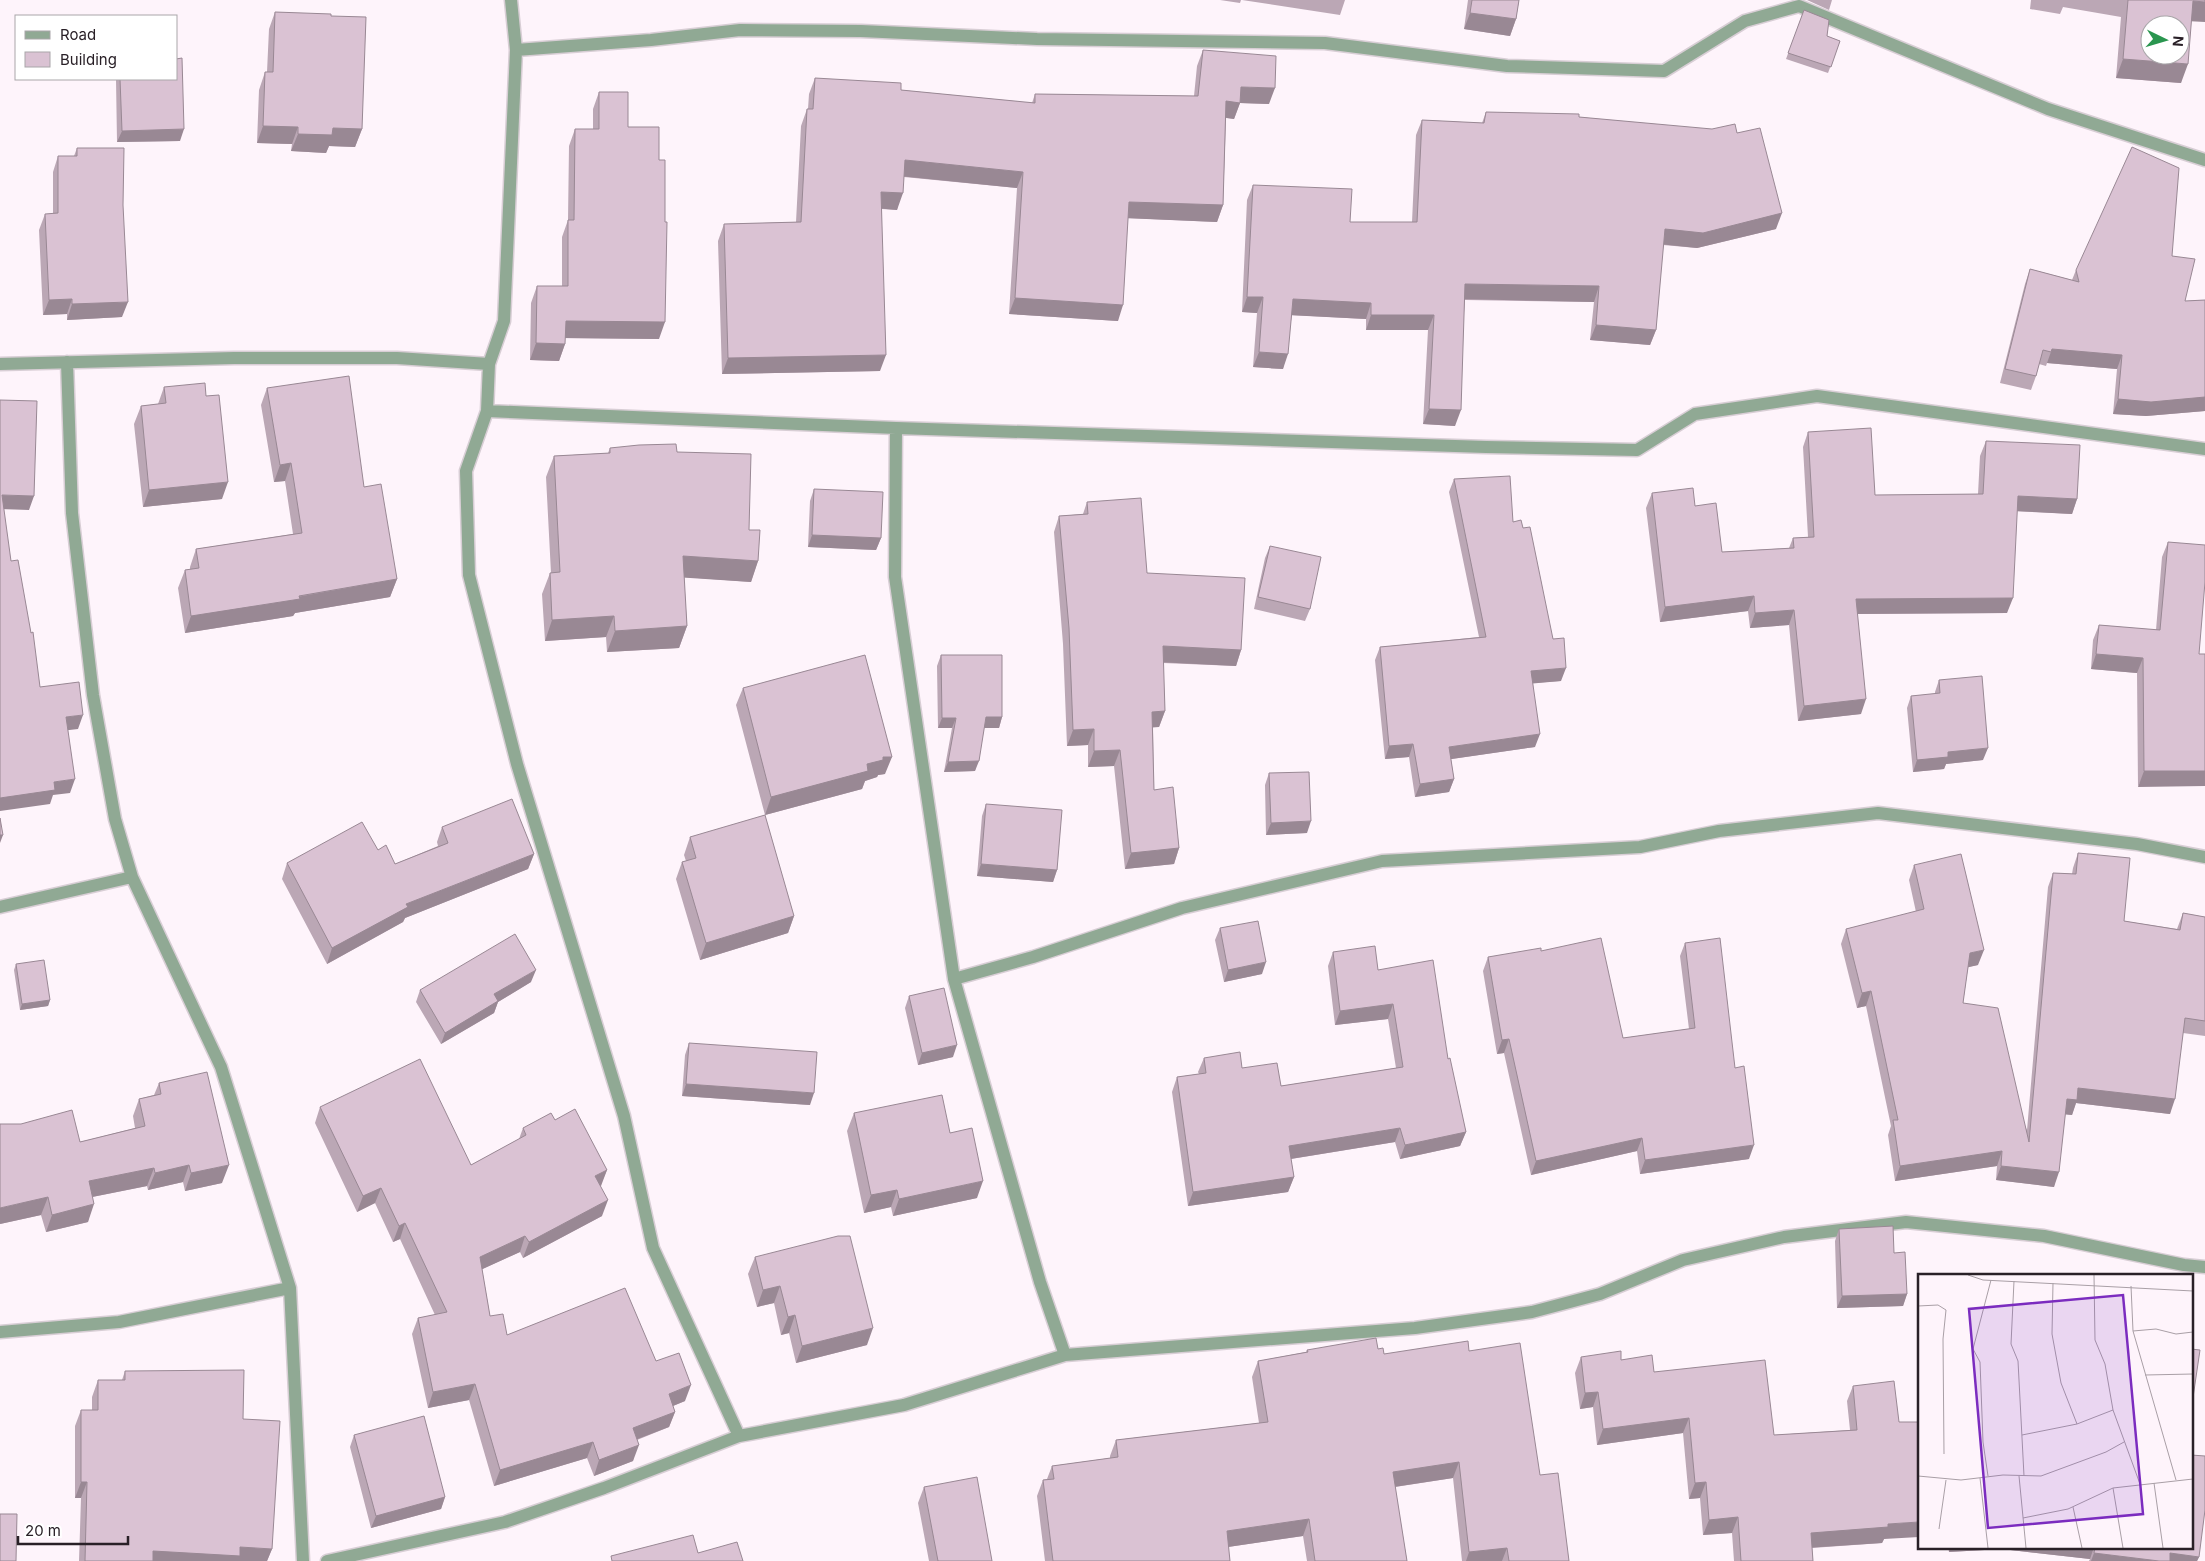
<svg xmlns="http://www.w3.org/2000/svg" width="2205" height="1561" font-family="Inter,sans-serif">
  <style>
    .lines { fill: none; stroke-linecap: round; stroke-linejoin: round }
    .minor-casing { stroke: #d8ced5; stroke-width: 15 }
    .minor { stroke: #90a994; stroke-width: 12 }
    .wall { fill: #bba7b5 }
    .shaded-wall { fill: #998894 }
    .building { fill: #dac2d3; stroke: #998894; fill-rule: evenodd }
    .inset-road { fill: none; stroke: #a99fa6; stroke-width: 1 }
    .view { fill: #7b2cbf; fill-opacity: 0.15; stroke: #7b2cbf; stroke-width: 2.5 }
    .inset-edge { fill: none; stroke: #292027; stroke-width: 2.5 }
  </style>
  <rect width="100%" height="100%" fill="#fef4fb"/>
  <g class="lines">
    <defs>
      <path id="minor" d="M511 0 516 50 504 321 489 364 487 411 466 471 469 575 517 764 624 1116 653 1248 739 1436
        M516 50 651 40 740 30 861 31 1037 39 1325 43 1507 66 1664 71 1745 21 1799 6 2048 109 2205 160
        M67 362 72 513 93 695 115 819 132 877 221 1067 290 1288 303 1561
        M0 364 234 358H397L489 364
        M487 411 896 428 1486 447 1637 450 1695 414 1817 396 2205 449
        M896 428 895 577 954 979 1040 1282 1065 1355
        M0 907 132 877
        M954 979 1033 957 1182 908 1382 861 1640 847 1719 831 1878 813 2137 844 2205 857
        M0 1332 119 1322 290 1288
        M327 1561 505 1522 604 1488 739 1436 904 1405 1065 1355 1415 1328 1532 1312 1600 1294 1683 1260 1784 1237 1906 1222 2044 1236 2184 1265 2205 1267"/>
    </defs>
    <use href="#minor" class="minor-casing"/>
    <use href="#minor" class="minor"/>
  </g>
  <path class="wall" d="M1220 0H1241L1240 3Z
    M1242 0H1345L1340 15Z
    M1468 0H1519L1516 19 1510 36 1464 29Z
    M1807 0H1832L1829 10Z
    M2031 0H2205L2191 21 2181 83 2116 78 2121 17 2063 7 2060 14 2030 9Z
    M1804 10 1827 36 1840 41 1828 73 1786 59Z
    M275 12 331 16 362 129 355 147 329 146 326 153 291 151 292 144 257 143 259 90 265 72H267L269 29Z
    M1203 50 1269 104 1240 103 1234 119 1226 118 1223 205 1217 222 1128 218 1118 321 1009 314 1017 188 904 177 897 210 882 209 880 371 722 374 718 241 724 224 796 222 801 126 807 109H808L809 94 815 78 901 90 1032 103 1035 94 1194 96 1197 66Z
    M116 79H176L180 141 117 142Z
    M599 92 628 127 659 160V339L565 338V344L559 361 530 360 531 303 537 286H562V237L568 220 569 146 575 129H593V109Z
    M1486 112 1579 117 1737 133 1776 229 1697 248 1663 245 1656 330 1650 345 1590 340 1594 302 1465 300 1455 426 1423 424 1428 330H1366V319L1292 315 1283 369 1253 367 1257 313 1242 312 1247 200 1253 185 1350 222H1412L1416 135 1422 120 1482 123Z
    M77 148 122 317 67 320V314L43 315 39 230 45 214H53V172L58 156H74Z
    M2172 256 2185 301 2205 300V411L2146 416 2113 414 2117 369 2047 363 2046 366 2039 364 2036 376 2031 390 2000 383 2025 284 2030 269 2072 280 2076 270Z
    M164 387 206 396 222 499 143 507 134 424 141 406 158 404Z
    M267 388 364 487 397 579 390 597 295 613 293 616 185 633 178 588 185 570 190 569V567L196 549 293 534 285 481 274 482 261 405Z
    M1808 432 1875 495 1978 494 1980 456 1986 441 2077 499 2072 514 2017 511 2007 613 1857 614 1861 714 1798 721 1789 625 1750 628 1748 611 1660 622 1646 508 1652 493 1695 506 1722 552 1789 548 1793 538 1808 537 1803 447Z
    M610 448 677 452 749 530 758 561 751 582 684 577 687 626 679 648 607 652 606 637 545 641 542 594 550 573H551L546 477 554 456 608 453Z
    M1454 479 1513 522 1561 681 1533 683 1535 747 1451 759 1454 779 1449 792 1415 797 1409 757 1385 759 1375 660 1380 647 1479 637 1449 492Z
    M814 489 881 538 876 550 808 547 810 501Z
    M1087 502 1147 573 1241 650 1236 666 1163 663 1165 711 1159 727H1153L1154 790 1179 848 1174 864 1125 869 1114 766 1088 767V745L1067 746 1063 644 1054 532 1059 516 1083 514Z
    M2168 542 2199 654 2138 787 2137 673 2091 669 2093 640 2099 625 2156 630 2162 557Z
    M1270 546 1310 609 1305 621 1254 609 1265 558Z
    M941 655 1002 717 999 728H984L975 771 944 772 952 728H938L937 666Z
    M1939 680 1983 760 1946 764 1944 769 1913 772 1907 708 1911 696 1935 694V692Z
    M743 688 885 774 878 775 877 777 865 781 862 789 765 815 736 705Z
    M1269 773 1307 833 1266 835 1265 785Z
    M986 804 1057 870 1053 882 977 876 982 816Z
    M442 827 534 854 528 869 405 918 403 922 327 964 282 879 287 863 378 850 395 864 438 846 437 842Z
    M690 837 794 916 788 933 700 960 676 879 682 862 686 861 684 855Z
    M2078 853 2124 921 2177 929 2183 913 2205 917V1036L2183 1033 2170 1114 2076 1103 2072 1115 2065 1114 2054 1187 1996 1180 1997 1166 1895 1181 1888 1135 1891 1126 1866 1006 1857 1008 1841 944 1846 929 1916 912 1909 880 1914 865 1978 965 1968 967 1963 1003 2027 1130 2048 887 2053 873 2072 874 2073 868Z
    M1220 928 1262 974 1224 982 1215 940Z
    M1685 943 1735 1068 1749 1159 1640 1174 1637 1151 1531 1175 1504 1053 1497 1054 1483 971 1488 957 1541 951 1623 1038 1689 1029 1680 956Z
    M1333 952 1378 970 1448 1059 1466 1132 1460 1146 1400 1159 1395 1142 1291 1159 1294 1177 1288 1192 1188 1206 1172 1092 1177 1077 1199 1074 1198 1072 1204 1058 1281 1086 1396 1068 1388 1019 1335 1025 1328 966Z
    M16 964 50 1000 48 1006 20 1010 14 970Z
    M531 982 498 1002 494 1013 441 1044 416 1002 420 990Z
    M909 996 953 1057 918 1065 905 1008Z
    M689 1043 810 1105 682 1096 685 1055Z
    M159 1083 222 1183 185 1191 183 1182 148 1190 147 1186 92 1197 88 1222 46 1232 41 1215 0 1224 80 1142 135 1128 133 1116 139 1099 154 1095Z
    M320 1107 471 1165 519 1139 523 1128 555 1120 607 1170 600 1186 602 1216 523 1258 520 1252 482 1269 490 1316 507 1335 656 1361 685 1401 673 1406 675 1412 669 1427 637 1440 633 1461 594 1476 587 1458 494 1486 469 1400 428 1408 412 1334 418 1318 435 1315 400 1239 393 1242 375 1203 357 1212 315 1123Z
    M854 1113 977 1198 893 1216 891 1207 864 1213 847 1131Z
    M1839 1229 1894 1253 1907 1294 1903 1306 1837 1308 1835 1241Z
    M755 1257 867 1345 796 1363 789 1333 781 1335 774 1303 757 1307 748 1274Z
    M1378 1349 1384 1354 1469 1351 1540 1475 1569 1561H1462L1453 1478 1395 1487 1407 1561H1307L1303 1536 1228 1547 1230 1561H1045L1037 1496 1043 1480 1047 1479 1052 1466 1110 1458V1456L1116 1440 1259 1423 1252 1377 1258 1361 1306 1352 1307 1350Z
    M1581 1357 1621 1360 1654 1372 1774 1435 1850 1430 1847 1401 1853 1386 1884 1539 1882 1543 1812 1548 1813 1561H1734L1732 1533 1703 1535 1700 1498 1689 1499 1683 1433 1597 1445 1593 1407 1580 1409 1575 1373Z
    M125 1371 243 1419 272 1549 267 1561H79L81 1498H75V1426L81 1410H92V1397L98 1380H122Z
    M354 1435 445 1497 441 1509 371 1528 350 1447Z
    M924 1487 992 1561H929L918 1503Z
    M1948 1547H2191L2199 1557 2197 1561H2089L2090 1559 2002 1549 1949 1552Z"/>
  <path class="shaded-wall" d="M2193 1 2205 2V22L2186 21Z
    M1470 13 1516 19 1510 36 1464 29Z
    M2123 59 2188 64 2181 83 2116 78Z
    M1241 87 1275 88 1269 104 1240 103 1234 119 1221 117 1226 101Z
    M263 126 298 127 292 144 257 143Z
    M333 128 362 129 355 147 329 146 326 153 291 151 298 134Z
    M184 129 180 141 117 142 122 131Z
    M905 160 1023 172 1017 188 899 176Z
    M881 192 903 193 897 210 875 208Z
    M1129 202 1223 205 1217 222 1123 218Z
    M1782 213 1776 229 1697 248 1659 244 1665 229Z
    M1465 284 1599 286 1594 302 1460 299Z
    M1247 297H1263L1257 313 1242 312Z
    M1015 298 1123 305 1118 321 1009 314Z
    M72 299 67 314 43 315 49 300Z
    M1293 299 1371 303 1366 319 1287 315Z
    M128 302 122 317 67 320 72 304Z
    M1371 315H1434L1428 330H1366Z
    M566 321 665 322 659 339 560 338Z
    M1596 325 1656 330 1650 345 1590 340Z
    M536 343 565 344 559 361 530 360Z
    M2052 349 2122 355 2117 369 2047 363Z
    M1259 352 1288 354 1283 369 1253 367Z
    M886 355 880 371 722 374 728 358Z
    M2205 397V411L2146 416 2113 414 2118 399Z
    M1429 409 1461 410 1455 426 1423 424Z
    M291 463 285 481 274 482 280 465Z
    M228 482 222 499 143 507 149 490Z
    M2 495 34 496 29 510 0 509Z
    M2018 496 2077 499 2072 514 2012 511Z
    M812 535 881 538 876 550 808 547Z
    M683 556 758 561 751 582 675 577Z
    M397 579 390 597 295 613 293 616 185 633 191 616Z
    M1754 596 1748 611 1660 622 1665 607Z
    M2013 598 2007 613 1850 614 1856 599Z
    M1794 610 1789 625 1750 628 1755 613Z
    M614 616 606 637 545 641 552 620Z
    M687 626 679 648 607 652 615 631Z
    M1163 646 1241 650 1236 666 1157 662Z
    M2096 654 2143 658 2137 673 2091 669Z
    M1566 668 1561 681 1527 684 1531 671Z
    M1866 699 1861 714 1798 721 1804 706Z
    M1165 711 1159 727 1146 728 1152 712Z
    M83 715 78 729 61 731 66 717Z
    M986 717H1002L999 728H982Z
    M942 718H956L952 728H938Z
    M1094 729 1088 745 1067 746 1073 730Z
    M1540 734 1535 747 1445 760 1449 747Z
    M1413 744 1409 757 1385 759 1389 746Z
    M1988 748 1983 760 1946 764 1944 769 1913 772 1917 760 1948 752Z
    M1120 750 1114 766 1088 767 1094 751Z
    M883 757H892L885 774 878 775 877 777 865 781 862 789 765 815 771 797 867 764Z
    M979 761 975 771 944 772 948 762Z
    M2144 771H2205V786L2138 787Z
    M75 779 70 793 53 795 50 804 0 811V798L54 782Z
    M1454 779 1449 792 1415 797 1420 784Z
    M1311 821 1307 833 1266 835 1271 823Z
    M0 835H3L0 843Z
    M1179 848 1174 864 1125 869 1131 853Z
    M534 854 528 869 405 918 403 922 327 964 332 948 406 904Z
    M981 864 1057 870 1053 882 977 876Z
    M794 916 788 933 700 960 706 943Z
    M1984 950 1978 965 1965 968 1970 953Z
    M1266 962 1262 974 1224 982 1228 970Z
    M536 970 531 982 498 1002 494 1013 441 1044 445 1033 494 994Z
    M1871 991 1866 1006 1857 1008 1862 993Z
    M50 1000 48 1006 20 1010 22 1004Z
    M1393 1004 1388 1019 1335 1025 1340 1011Z
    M1509 1039 1504 1053 1497 1054 1502 1040Z
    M957 1045 953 1057 918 1065 922 1053Z
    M686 1084 814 1093 810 1105 682 1096Z
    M2078 1088 2175 1099 2170 1114 2076 1103 2072 1115 2061 1114 2067 1099Z
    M1400 1128 1395 1142 1284 1160 1289 1146Z
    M1466 1132 1460 1146 1400 1159 1405 1145Z
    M1642 1138 1637 1151 1531 1175 1536 1161Z
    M1754 1145 1749 1159 1640 1174 1645 1160Z
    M2002 1151 1997 1166 1895 1181 1900 1166Z
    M189 1165 183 1182 148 1190 155 1173Z
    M229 1165 222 1183 185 1191 191 1173Z
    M2001 1166 2059 1172 2054 1187 1996 1180Z
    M154 1168 147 1186 82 1199 89 1181Z
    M607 1170 601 1186 589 1192 595 1176Z
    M1294 1177 1288 1192 1188 1206 1193 1192Z
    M983 1181 977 1198 893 1216 899 1199Z
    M381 1188 375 1203 357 1212 363 1196Z
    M897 1190 891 1207 864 1213 871 1195Z
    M48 1197 41 1215 0 1224V1208Z
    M608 1200 602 1216 523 1258 529 1242Z
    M94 1204 88 1222 46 1232 52 1215Z
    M405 1223 400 1239 393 1242 399 1226Z
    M525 1236 520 1252 474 1273 480 1257Z
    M780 1286 774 1303 757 1307 763 1290Z
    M1907 1294 1903 1306 1837 1308 1842 1296Z
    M795 1315 789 1333 781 1335 788 1317Z
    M873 1328 867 1345 796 1363 802 1346Z
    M475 1384 469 1400 428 1408 433 1392Z
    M691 1385 685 1401 663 1410 669 1394Z
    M1598 1392 1593 1407 1580 1409 1585 1393Z
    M675 1412 669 1427 627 1443 633 1428Z
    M1689 1418 1683 1433 1597 1445 1603 1429Z
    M593 1442 587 1458 494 1486 500 1470Z
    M639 1445 633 1461 594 1476 599 1460Z
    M1459 1462 1453 1478 1387 1488 1393 1472Z
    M81 1482H87L81 1498H75Z
    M1706 1482 1700 1498 1689 1499 1695 1483Z
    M445 1497 441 1509 371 1528 376 1516Z
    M1738 1517 1732 1533 1703 1535 1709 1520Z
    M1309 1519 1303 1536 1221 1548 1227 1531Z
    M1919 1522V1537L1884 1539 1882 1543 1805 1548 1811 1533 1888 1524Z
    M240 1547 272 1549 267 1561H150L153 1551Z
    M1950 1547H2094L2090 1559 2002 1549 1949 1552Z
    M1507 1548 1502 1561H1466L1469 1552Z
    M2094 1553 2159 1561H2091Z
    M2170 1553 2199 1557 2197 1561H2168Z"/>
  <path class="building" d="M1472 0H1519L1516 19 1470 13Z
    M2128 0H2205V2L2193 1 2188 64 2123 59ZM2150 25H2180V55H2150Z
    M1804 10 1829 20 1827 36 1840 41 1831 67 1788 53Z
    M275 12 331 14V16L366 17 362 129 333 128 332 135 298 134V127L263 126 265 72H273Z
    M1203 50 1276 56 1275 88 1241 87 1240 103 1226 101 1223 205 1129 202 1123 305 1015 298 1023 172 905 160 903 193 881 192 886 355 728 358 724 224 801 222 807 109H813L815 78 901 83V90L1035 103V94L1198 96Z
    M182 58 184 129 122 131 120 79H176V59Z
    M599 92H628V127H659V160H665V222H667L665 322 566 321 565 344 536 343 537 286H568V220H574L575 129H599Z
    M1486 112 1579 114V117L1712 129 1735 124 1737 133 1760 128 1782 213 1703 233 1665 229 1656 330 1596 325 1599 286 1465 284 1461 410 1429 409 1434 315H1371V303L1293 299 1288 354 1259 352 1263 297H1247L1253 185 1352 189 1350 222H1417L1422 120 1484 123Z
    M2132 147 2179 168 2172 256 2195 259 2185 301 2205 300V397L2151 402 2118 399 2122 355 2052 349 2051 352 2043 350 2036 376 2005 369 2030 269 2079 282 2076 270Z
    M77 148H124L123 205 128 302 72 304V299L49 300 45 214 58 213V156H77Z
    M349 376 364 487 381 484 397 579 299 596 300 599 191 616 185 570 199 568 196 549 302 533 291 463 280 465 267 388Z
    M205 383 206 396 219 395 228 482 149 490 141 406 166 403 164 387Z
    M0 400 37 401 34 496 2 495 11 561 18 560 31 633 33 632 40 687 79 682 83 715 66 717 75 779 54 782 55 790 0 798Z
    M1871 428 1875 495 1983 494 1986 441 2080 445 2077 499 2018 496 2013 598 1856 599 1866 699 1804 706 1794 610 1755 613 1754 596 1665 607 1652 493 1693 488 1695 506 1716 503 1722 552 1794 548 1793 538 1814 537 1808 432Z
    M676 444 677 452 751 454 749 530H760L758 561 683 556 687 626 615 631 614 616 552 620 550 573 560 572 554 456 610 453V448L639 445Z
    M1510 476 1513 522 1521 520 1523 528 1530 527 1553 639 1564 638 1566 668 1531 671 1540 734 1449 747 1454 779 1420 784 1413 744 1389 746 1380 647 1486 637 1454 479Z
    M814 489 883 492 881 538 812 535Z
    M1141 498 1147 573 1245 578 1241 650 1163 646 1165 711 1152 712 1154 790 1173 787 1179 848 1131 853 1120 750 1094 751V729L1073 730 1069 628 1059 516 1088 514 1087 502Z
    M2168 542 2205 545V582L2199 654H2205V771H2144L2143 658 2096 654 2099 625 2160 630Z
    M1270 546 1321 557 1310 609 1258 597Z
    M865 655 892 757H883V760L867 764 868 771 771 797 743 688Z
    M941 655H1002V717H986L979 761 948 762 956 718H942Z
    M1982 676 1988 748 1948 752V757L1917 760 1911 696 1940 693 1939 680Z
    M1309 772 1311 821 1271 823 1269 773Z
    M512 799 534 854 406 904 408 907 332 948 287 863 362 822 378 850 386 845 395 864 448 843 442 827Z
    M986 804 1062 810 1057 870 981 864Z
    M765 815 794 916 706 943 682 862 696 858 690 837Z
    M0 818 3 835H0Z
    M2078 853 2130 858 2124 921 2180 930 2183 913 2205 917V1021L2185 1018 2175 1099 2078 1088 2077 1100 2067 1099 2059 1172 2001 1166 2002 1151 1900 1166 1893 1120H1898L1871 991 1862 993 1846 929 1924 909 1914 865 1961 854 1984 950 1970 953 1963 1003 1998 1008 2029 1142 2053 873 2076 874Z
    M1258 921 1266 962 1228 970 1220 928Z
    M515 934 536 970 494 994 498 1001 445 1033 420 990Z
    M1601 938 1623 1038 1695 1028 1685 943 1720 938 1735 1068 1744 1066 1754 1145 1645 1160 1642 1138 1536 1161 1509 1039 1502 1040 1488 957 1541 948V951Z
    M1375 946 1378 970 1433 960 1448 1059 1450 1058 1466 1132 1405 1145 1400 1128 1289 1146 1294 1177 1193 1192 1177 1077 1206 1073 1204 1058 1240 1052 1242 1068 1277 1063 1281 1086 1403 1067 1393 1004 1340 1011 1333 952Z
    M44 960 50 1000 22 1004 16 964Z
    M944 988 957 1045 922 1053 909 996Z
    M689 1043 817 1052 814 1093 686 1084Z
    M420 1059 471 1165 526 1135 523 1128 551 1113 555 1120 575 1109 607 1170 595 1176 608 1200 529 1242 525 1236 480 1257 490 1316 503 1314 507 1335 625 1288 656 1361 679 1353 691 1385 669 1394 675 1412 633 1428 639 1445 599 1460 593 1442 500 1470 475 1384 433 1392 418 1318 447 1312 405 1223 399 1226 381 1188 363 1196 320 1107Z
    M207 1072 229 1165 191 1173 189 1165 155 1173 154 1168 89 1181 94 1204 52 1215 48 1197 0 1208V1124H21L72 1110 80 1142 145 1126 139 1099 161 1094 159 1083Z
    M942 1095 950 1133 972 1128 983 1181 899 1199 897 1190 871 1195 854 1113Z
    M1893 1226 1894 1253 1905 1252 1907 1294 1842 1296 1839 1229Z
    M838 1236H850L873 1328 802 1346 795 1315 788 1317 780 1286 763 1290 755 1257Z
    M1376 1338 1378 1349 1383 1348 1384 1354 1468 1341 1469 1351 1520 1343 1540 1475 1558 1473 1569 1561H1509L1507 1548 1469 1552 1459 1462 1393 1472 1407 1561H1315L1309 1519 1227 1531 1230 1561H1053L1043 1480 1054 1479 1052 1466 1118 1457 1116 1440 1268 1422 1258 1361 1308 1352 1307 1350Z
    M2191 1349 2200 1350 2191 1411Z
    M1621 1351V1360L1652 1355 1654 1372 1765 1360 1774 1435 1857 1430 1853 1386 1894 1381 1899 1422H1919V1522L1888 1524V1527L1811 1533 1813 1561H1741L1738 1517 1709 1520 1706 1482 1695 1483 1689 1418 1603 1429 1598 1392 1585 1393 1581 1357Z
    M244 1370 243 1419 280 1421 272 1549 240 1547V1556L153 1551V1561H85L87 1482H81V1410H98V1380H125V1371Z
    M424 1416 445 1497 376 1516 354 1435Z
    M2191 1455 2205 1456V1510L2199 1557 2170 1553V1561H2159L2094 1553 2095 1547H2191Z
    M977 1477 992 1561H938L924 1487Z
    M0 1514H17L16 1561H0Z
    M693 1535 698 1553 737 1542 743 1561H612L611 1556Z"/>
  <g transform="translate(1918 1274)">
    <rect width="275" height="275" fill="#fef4fb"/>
    <path class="inset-road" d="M50 1 65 6 275 17M176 1 177 66 187 90 195 136 222 210M96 7 93 70 100 87 106 202M135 9 134 60 143 109 159 150M213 12 215 57 258 206M0 32 20 31 28 36 25 65 26 180M215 57 238 55 258 60 275 58M227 101 275 100M104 161 159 150 195 136M0 202 43 206 85 201 123 202 188 178 206 168M70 202 65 168 62 88 55 75 73 6M101 202 108 274M62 204 70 274M236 209 245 274M195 214 205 274M155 233 164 274M105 244 150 235 195 214 275 205M21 255 28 206"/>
    <path class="view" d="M205 21 225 240 70 254 51 35Z"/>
    <rect width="275" height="275" class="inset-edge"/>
  </g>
  <rect x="15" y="15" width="162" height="65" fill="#ffffff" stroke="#a9a6a9"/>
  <rect x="25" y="31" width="25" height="8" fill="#90a994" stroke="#a9a6a9"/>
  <text x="60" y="40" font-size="15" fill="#292027">Road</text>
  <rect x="25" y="52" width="25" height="15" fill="#dac2d3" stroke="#a9a6a9"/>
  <text x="60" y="65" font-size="15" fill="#292027">Building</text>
  <g transform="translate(2165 40) rotate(95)"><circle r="24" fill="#ffffff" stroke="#a9a6a9"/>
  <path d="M0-4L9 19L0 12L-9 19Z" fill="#2a964f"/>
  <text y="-8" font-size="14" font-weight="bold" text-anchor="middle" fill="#292027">N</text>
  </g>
  <path d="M18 1536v8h110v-8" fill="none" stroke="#292027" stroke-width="2.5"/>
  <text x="25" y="1536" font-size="15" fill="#292027" stroke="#ffffff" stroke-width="4" paint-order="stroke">20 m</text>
</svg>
